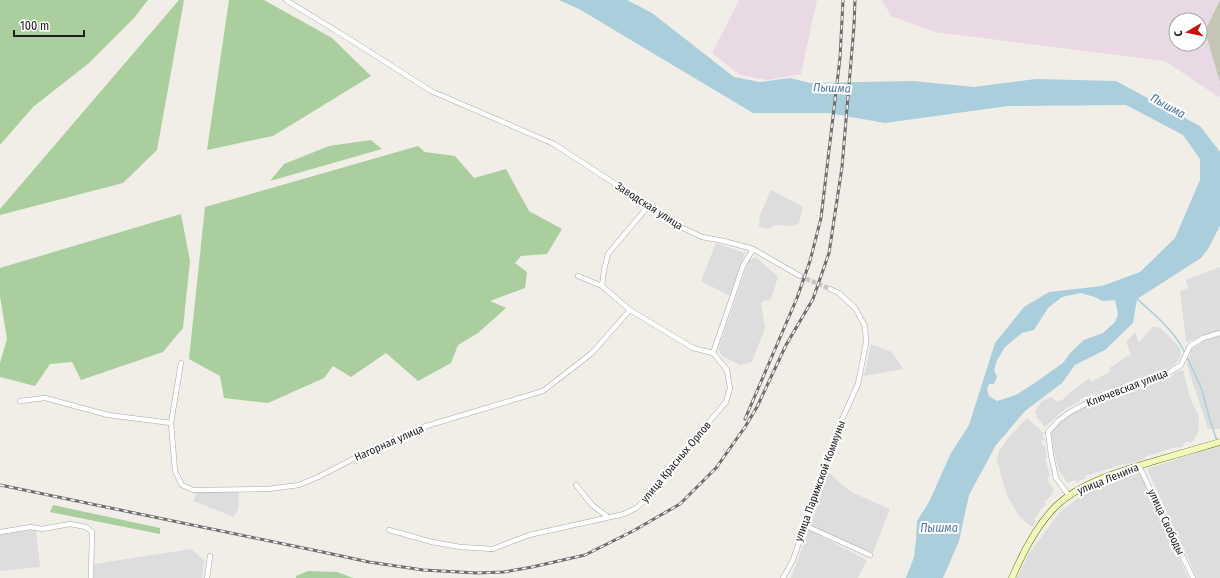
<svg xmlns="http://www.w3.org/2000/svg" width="1220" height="578" font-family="'Fira Sans Condensed',sans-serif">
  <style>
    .residential { fill: #dedddd }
    .industrial { fill: #e9d9e5; fill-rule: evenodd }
    .construction { fill: #c4c5b3 }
    .forest { fill: #aace9e }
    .water { fill: #aacedc; fill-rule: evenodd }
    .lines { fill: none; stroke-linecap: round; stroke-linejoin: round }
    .stream { stroke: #aacedc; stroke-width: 1.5 }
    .street-tunnel { stroke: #c6c5bf; stroke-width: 4.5; stroke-dasharray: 4.5 2; stroke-linecap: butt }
    .street-casing { stroke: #a7a7a7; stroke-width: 5.5 }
    .secondary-casing { stroke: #64750a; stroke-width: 7 }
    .street { stroke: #fff; stroke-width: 4.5 }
    .secondary { stroke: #f2f7be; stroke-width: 6 }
    .rail-casing { stroke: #6e6e6e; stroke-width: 3 }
    .rail { stroke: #fff; stroke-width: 1.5; stroke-dasharray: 4.5; stroke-linecap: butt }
    .labels { text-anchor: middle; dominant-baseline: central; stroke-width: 4; stroke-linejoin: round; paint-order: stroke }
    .street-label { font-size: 11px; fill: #202020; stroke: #fff }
    .water-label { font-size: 12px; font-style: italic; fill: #4d75a5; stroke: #fff }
  </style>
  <rect width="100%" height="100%" fill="#f0eee7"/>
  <path class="residential" d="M771 190 803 207 799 223 793 226 775 225 769 229 759 227 760 215Z
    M716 243 745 253 730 296 701 281Z
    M756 257 778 277 771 299 761 302 765 328 752 362 740 365 722 356 718 349 749 260Z
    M1220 267V331L1186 342 1180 292 1188 288 1186 280Z
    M1151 326 1160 328 1172 339 1180 348 1181 354 1178 361 1170 368V370L1161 373 1160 372 1155 374V376L1150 377 1149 376 1136 379 1125 384V385L1108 390 1102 391V393L1096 395 1095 393 1080 399V401L1065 409 1045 427 1037 418 1035 412 1040 403 1046 399 1052 397 1056 401 1062 400 1072 391 1089 378 1091 382 1110 372 1109 368 1131 354 1126 342 1135 332 1139 342 1152 328Z
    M1220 336V429H1208L1187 365 1192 348 1205 340Z
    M871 344 892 352 903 369 864 376Z
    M1183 370 1190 398 1199 417 1198 432 1193 441 1190 443 1189 441 1183 444 1184 446 1179 448V447L1172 448 1145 457V459L1125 465 1124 464 1120 465 1085 476 1086 478 1076 482 1075 480 1067 483 1062 474 1059 471 1057 464 1049 434 1051 433 1050 429 1062 419 1092 402 1103 398 1104 399 1109 398V397L1112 395 1167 374 1168 377H1170L1174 375 1173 373Z
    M1027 418 1044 433 1042 435 1045 439 1041 442 1043 446H1045L1047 457 1045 458 1050 476 1048 477 1049 483 1054 489 1050 497 1044 502 1046 504 1042 509H1041L1034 520 1036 521 1032 527 1020 517 1017 513 1007 495 1001 476 999 465 996 462 1000 449H1001L1009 437Z
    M1220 447V578H1197L1147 469 1198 452Z
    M1141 471 1188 578H1017L1029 553 1060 512 1085 493Z
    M828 472 851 492 890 509 873 553 810 528Z
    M239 491 238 509 234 517 193 501 197 492Z
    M36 529 40 567 0 571V535Z
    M809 530 867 560 858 578H791Z
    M191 549 204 560 202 578H94V564Z"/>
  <path class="industrial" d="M739 0H817L801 74 767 80 740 75 712 53Z
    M882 0H1220V98L1165 61 935 32 891 16ZM1176 20H1200V44H1176Z"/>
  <path class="construction" d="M1220 0V82L1205 31Z"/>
  <path class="forest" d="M0 0H148L134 18 89 63 33 107 0 145Z
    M179 0H184L157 150 123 183 0 215V209Z
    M229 0H264L332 38 371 76 273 136 207 150Z
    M371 140 382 149 270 181 284 164 329 146Z
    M418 146 425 152 455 156 474 178 506 169 529 211 562 229 547 254 521 256 515 263 527 272 525 288 490 301 506 308 478 333 458 345 451 363 418 381 386 353 351 377 333 366 324 378 268 403 224 398 220 376 189 359 205 207Z
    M181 214 190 261 183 328 163 352 81 380 72 362 50 364 35 386 0 377V363L7 339 0 296V268Z
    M53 505 160 528V534L50 512Z
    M308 571 337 572 353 578H296V576Z"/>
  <path class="water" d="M559 0H627L652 13 734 77 760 82 790 78 810 83 913 81 974 87 1036 79 1116 81 1200 126 1220 152V226L1208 249 1201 258 1137 299 1133 323 1105 350 1075 365 1062 383 1025 411 996 445 969 495 959 541 943 578H906L914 557 916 541 917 521 929 502 951 453 969 425 995 343 1024 307 1049 292 1102 286 1140 272 1175 238 1200 180V159L1183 135 1126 105 1008 106 885 123 828 113H753L579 9ZM1080 293 1095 297 1102 301 1115 300 1118 314 1115 322 1103 333 1084 340 1071 352 1063 363 1036 382 1016 395 997 401 989 396 987 389 989 384H994L997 377 994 370 997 360 1005 347 1022 333 1034 330 1048 308 1062 297Z"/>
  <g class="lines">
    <path class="stream" d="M1136 298C1154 314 1175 331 1185 353
      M1187 357 1202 390 1209 417 1217 441"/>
    <path class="street-tunnel" d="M800 276 830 289"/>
    <defs>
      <path id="street" d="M286 0 359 45 431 91 554 144 681 227 702 237 724 241 753 249 800 276
        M578 276 602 286 630 310 693 348 713 353
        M602 286 604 270 608 254 649 205
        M181 363 171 423 175 471 182 485 193 490 268 489 299 485 318 477 353 459 423 427 543 391 592 353 630 310
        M20 401 45 398 108 415 171 423
        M1139 466 1193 578
        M576 485 592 505 608 517
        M1069 496 1056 478 1051 455 1048 432 1058 421 1070 412 1097 398 1170 372 1181 365 1190 346 1203 338 1220 333
        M804 525 870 555
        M389 530 432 542 460 547 493 549 529 535 624 514 636 508 648 498 685 450 726 402 730 388 727 370 713 353 743 266 753 249
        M0 532 31 527 42 529 70 524 86 527 92 532 91 578
        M207 578 210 556
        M783 578 793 560 839 426 858 384 866 343 865 326 855 308 839 293 830 289"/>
      <path id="secondary" d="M1012 578C1023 552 1036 526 1056 506 1082 481 1125 470 1158 460 1179 454 1199 448 1220 442"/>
    </defs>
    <use href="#street" class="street-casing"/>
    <use href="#secondary" class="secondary-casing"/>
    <use href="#street" class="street"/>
    <use href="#secondary" class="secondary"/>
    <defs>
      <path id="rail" d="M745 419 797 298 810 261 821 218 840 58 843 0
        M0 485 332 554 369 562 423 570 477 573 504 572 532 567 585 555 633 531 680 504 716 468 745 427 757 407 786 345 813 299 829 253 842 167 854 26 855 0"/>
    </defs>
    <use href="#rail" class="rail-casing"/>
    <use href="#rail" class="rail"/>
  </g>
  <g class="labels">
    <g class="street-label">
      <text transform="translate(649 206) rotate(33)">Заводская улица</text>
      <text transform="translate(1127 388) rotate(-21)">Ключевская улица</text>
      <text transform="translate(389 443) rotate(-24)">Нагорная улица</text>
      <text transform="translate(676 462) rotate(-50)">улица Красных Орлов</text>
      <text transform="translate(1108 479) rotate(-22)">улица Ленина</text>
      <text transform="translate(820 481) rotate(-70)">улица Парижской Коммуны</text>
      <text transform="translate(1166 522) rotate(65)">улица Свободы</text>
    </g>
    <g class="water-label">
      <text transform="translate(832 88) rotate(2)">Пышма</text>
      <text transform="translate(1168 106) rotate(29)">Пышма</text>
      <text x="939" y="528">Пышма</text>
    </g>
  </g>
  <g transform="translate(1188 32) rotate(261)"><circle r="19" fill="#ffffff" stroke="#a6a6a6"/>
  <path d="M0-3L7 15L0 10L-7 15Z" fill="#c81108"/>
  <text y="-6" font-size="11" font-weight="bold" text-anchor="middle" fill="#202020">С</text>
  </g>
  <path d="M14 30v6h70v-6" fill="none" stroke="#202020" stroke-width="2"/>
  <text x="20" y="30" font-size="12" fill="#202020" stroke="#ffffff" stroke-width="3" paint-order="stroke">100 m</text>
</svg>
